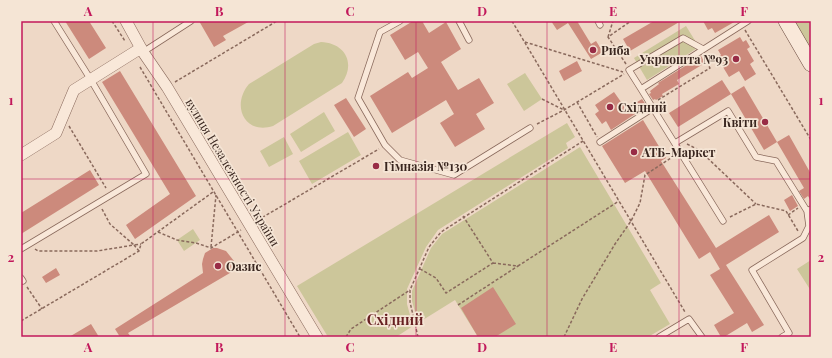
<svg xmlns="http://www.w3.org/2000/svg" width="832" height="358" font-family="'Playfair Display',serif">
  <style>
    .green { fill: #ccc69a }
    .building { fill: #cc8a7c }
    .lines { fill: none; stroke-linecap: round; stroke-linejoin: round }
    .lane-casing { stroke: #89695c; stroke-width: 7 }
    .street-casing { stroke: #89695c; stroke-width: 12 }
    .secondary-casing { stroke: #6b4a3f; stroke-width: 16 }
    .path { stroke: #89695c; stroke-width: 1.5; stroke-dasharray: 3 2; stroke-linecap: butt }
    .lane { stroke: #f9e8d9; stroke-width: 5.5 }
    .street { stroke: #f9e8d9; stroke-width: 11 }
    .secondary { stroke: #f9e8d9; stroke-width: 15 }
    .grid { fill: none; stroke: #c2185b; stroke-width: 1; stroke-opacity: 0.55 }
    .poi-dot { fill: #982c46; stroke: #f5e5d5; stroke-width: 1.5 }
    .labels { text-anchor: middle; dominant-baseline: central; stroke-width: 3.5; stroke-linejoin: round; paint-order: stroke }
    .poi-label { font-size: 12px; font-weight: bold; fill: #39261f; stroke: #f5e5d5; text-anchor: start }
    .street-label { font-size: 12px; fill: #39261f; stroke: #f5e5d5 }
    .quarter-label { font-size: 14px; font-weight: bold; fill: #661f21; stroke: #f5e5d5 }
    .neatline { fill: none; stroke: #c2185b; stroke-width: 1.5 }
    .grid-label { font-size: 13px; text-anchor: middle; font-weight: bold; fill: #c2185b }
  </style>
  <rect width="100%" height="100%" fill="#eed8c6"/>
  <path class="green" d="M786 21H811V64Z
    M686 26 699 47 647 80 634 58Z
    M321 42C345 43 356 63 342 83L273 126C244 135 231 105 249 84L314 44Z
    M525 73 542 99 524 111 507 84Z
    M324 112 335 131 301 152 290 134Z
    M567 123 575 137 566 143 568 148 438 230 426 247 407 289V304L413 326 396 337H328L297 286Z
    M348 132 361 155 312 184 299 161Z
    M284 137 293 154 269 167 260 151Z
    M580 147 661 283 650 290 670 324 648 337H478L455 300 418 323 412 301V291L431 248 442 234Z
    M193 229 200 240 184 251 177 240Z
    M811 260V291L797 269Z"/>
  <path class="building" d="M65 21H89L106 48 89 59Z
    M199 21H250L223 36 226 40 214 47Z
    M413 21H422L429 33 446 22 461 49 441 62 458 90 479 78 494 103 476 114 485 129 455 147 440 123 454 114 446 100 392 133 370 96 408 72 412 78 428 68 418 52 405 60 390 35Z
    M551 21H577L591 44 596 41 603 52 591 59 568 23 557 30Z
    M654 21H681L630 51 623 39Z
    M703 21H736L715 33 712 28 708 30Z
    M740 37 743 42 746 40 750 47 747 49 754 61 750 64 756 74 745 81 739 71 729 77 717 57 721 55 718 50Z
    M701 56 705 63 677 80 679 84 662 94 663 96 656 100 655 99 653 100 649 94 651 93 650 91 659 84 658 83Z
    M577 61 582 71 564 81 559 71Z
    M120 71 196 196 135 239 126 225 170 194 102 82Z
    M722 80 731 94 678 127 669 113Z
    M744 86 777 142 764 150 731 94Z
    M614 92 626 109 642 99 646 105 637 111 638 112 611 130 606 121 602 124 595 114 599 111 595 105Z
    M346 98 366 129 354 137 334 105Z
    M643 120 666 158 661 161 716 248 769 215 779 232 726 265 764 325 752 332 747 323 724 337H721L714 325 734 313 710 275 720 269 710 252 699 259 645 171 625 183 602 146Z
    M789 135 811 174V201L808 196 804 199 799 191 804 188 777 142Z
    M90 170 99 185 21 234V213Z
    M792 195 798 206 790 211 784 200Z
    M213 248H217L226 251 234 261 232 263 235 270 128 333 131 337H120L115 329 203 273 202 264 203 259 205 253Z
    M56 268 60 275 46 283 42 277Z
    M493 287 516 324 495 337H478L461 308Z
    M91 324 99 337H69Z"/>
  <g class="lines">
    <defs>
      <path id="lane" d="M400 21 380 32 358 98 385 145 400 160 454 175 530 128
        M459 21 469 40
        M598 21 600 25
        M143 52 191 21
        M641 89 629 70 683 38 703 49
        M600 142 653 108
        M675 143 728 111 756 157 776 161 807 211
        M723 221 641 89 748 21
        M21 249 146 174 91 80 54 21
        M21 278 23 281
        M659 337 689 319 702 337
        M782 337 789 333 752 270 803 238 809 226 807 211 811 209"/>
      <path id="street" d="M126 21 143 52 167 87 317 337
        M21 155 56 133 74 90 141 48"/>
      <path id="secondary" d="M786 21 811 64"/>
    </defs>
    <use href="#lane" class="lane-casing"/>
    <use href="#street" class="street-casing"/>
    <use href="#secondary" class="secondary-casing"/>
    <path class="path" d="M112 21 125 41
      M512 21 685 312
      M745 30 811 140
      M608 37 613 21
      M525 42 623 72
      M626 64 608 37 631 21
      M140 67 300 337
      M175 82 277 21
      M542 99 564 110
      M658 100 710 68 704 57
      M577 102 597 137
      M537 124 564 110 624 74
      M69 126 106 188
      M687 144 699 150 756 204
      M102 209 110 224 134 245 141 244
      M788 215 798 208
      M730 217 756 204 786 211 798 231
      M258 220 379 149
      M158 232 177 240 196 243 211 248 241 230
      M211 247 216 195
      M35 249 38 251H97L134 245 139 251
      M493 263 518 266 619 201
      M420 269 436 278 446 293 493 263 463 216
      M27 287 42 309
      M458 305 518 266
      M21 321 139 251 141 244 213 192
      M346 337 351 329 410 290
      M418 337 410 302V290L429 247 441 232 583 141
      M564 337 582 299 615 244 631 221 640 203 645 175 674 156"/>
    <use href="#lane" class="lane"/>
    <use href="#street" class="street"/>
    <use href="#secondary" class="secondary"/>
  </g>
  <path class="grid" d="M153 21V337M285 21V337M416 21V337M547 21V337M679 21V337M21 179H811"/>
  <g class="poi-dot">
    <circle cx="593" cy="50" r="4"/>
    <circle cx="736" cy="59" r="4"/>
    <circle cx="610" cy="107" r="4"/>
    <circle cx="765" cy="122" r="4"/>
    <circle cx="634" cy="152" r="4"/>
    <circle cx="376" cy="166" r="4"/>
    <circle cx="218" cy="266" r="4"/>
  </g>
  <g class="labels">
    <g class="poi-label">
      <text x="601" y="50">Риба</text>
      <text x="728" y="59" text-anchor="end">Укрпошта №93</text>
      <text x="618" y="107">Східний</text>
      <text x="757" y="122" text-anchor="end">Квіти</text>
      <text x="642" y="152">АТБ-Маркет</text>
      <text x="384" y="166">Гімназія №130</text>
      <text x="226" y="266">Оазис</text>
    </g>
    <g class="street-label">
      <text transform="translate(233 172) rotate(59)">вулиця Незалежності України</text>
    </g>
    <g class="quarter-label">
      <text x="395" y="319">Східний</text>
    </g>
  </g>
  <rect width="832" height="358" fill="none" stroke="#f5e5d5" stroke-width="44"/>
  <rect x="22" y="22" width="788" height="314" class="neatline"/>
  <g class="grid-label">
    <text x="88" y="16">A</text>
    <text x="219" y="16">B</text>
    <text x="350" y="16">C</text>
    <text x="482" y="16">D</text>
    <text x="613" y="16">E</text>
    <text x="744" y="16">F</text>
    <text x="11" y="105">1</text>
    <text x="821" y="105">1</text>
    <text x="11" y="262">2</text>
    <text x="821" y="262">2</text>
    <text x="88" y="352">A</text>
    <text x="219" y="352">B</text>
    <text x="350" y="352">C</text>
    <text x="482" y="352">D</text>
    <text x="613" y="352">E</text>
    <text x="744" y="352">F</text>
  </g>
</svg>
